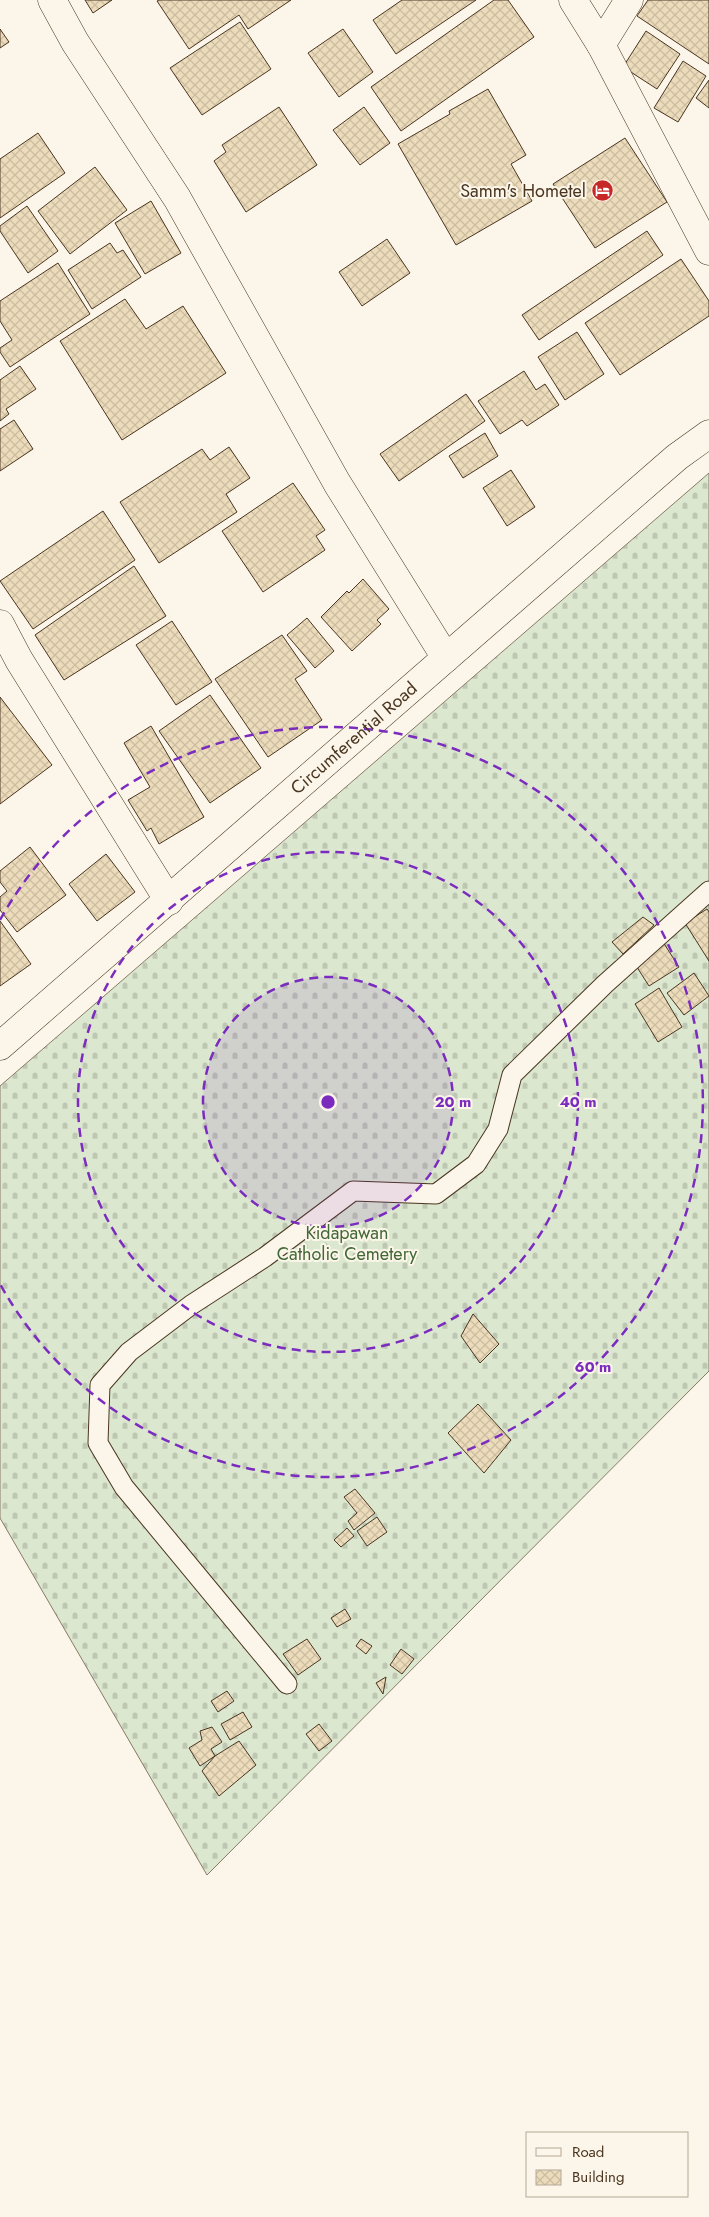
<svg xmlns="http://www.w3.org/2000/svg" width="709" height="2217" font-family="Jost,sans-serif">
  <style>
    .cemetery { fill: url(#cemetery-stones); stroke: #887966 }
    .building { fill: url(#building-cross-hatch); stroke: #4a3520 }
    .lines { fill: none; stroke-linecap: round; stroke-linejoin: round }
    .service-casing { stroke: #4a3520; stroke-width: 21 }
    .minor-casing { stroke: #4a3520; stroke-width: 29 }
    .tertiary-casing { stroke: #4a3520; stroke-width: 29 }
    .service { stroke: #fbf6e9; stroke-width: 19 }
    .minor { stroke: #fbf6e9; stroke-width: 28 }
    .tertiary { stroke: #fbf6e9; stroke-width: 28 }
    .ring { fill: none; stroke: #7b2cbf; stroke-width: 2.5; stroke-dasharray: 9 6 }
    .labels { text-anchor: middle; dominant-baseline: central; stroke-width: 4; stroke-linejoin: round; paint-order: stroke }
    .poi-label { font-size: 18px; fill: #4a3520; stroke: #fbf6e9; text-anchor: end }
    .street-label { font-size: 18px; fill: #4a3520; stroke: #fbf6e9 }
    .park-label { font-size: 18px; fill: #436837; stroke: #fbf6e9 }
    .centre { fill: #7b2cbf; stroke: #fbf6e9; stroke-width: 2.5 }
    .ring-label { font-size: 15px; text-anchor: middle; font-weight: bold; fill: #7b2cbf; stroke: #fbf6e9; stroke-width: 4; stroke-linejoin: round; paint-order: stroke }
  </style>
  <defs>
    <pattern id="cemetery-stones" width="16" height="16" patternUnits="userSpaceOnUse" patternTransform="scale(1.25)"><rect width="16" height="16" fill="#dce7d0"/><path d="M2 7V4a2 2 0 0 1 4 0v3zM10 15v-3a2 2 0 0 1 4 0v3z" fill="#bec7b2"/></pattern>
    <pattern id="building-cross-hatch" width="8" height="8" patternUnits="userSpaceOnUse" patternTransform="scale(1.25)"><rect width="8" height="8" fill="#ecdcbc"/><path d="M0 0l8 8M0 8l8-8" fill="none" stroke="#ccbda1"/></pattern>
  </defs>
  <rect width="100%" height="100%" fill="#fbf6e9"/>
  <path class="cemetery" d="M709 473V1371L207 1875 0 1518V1086Z"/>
  <path class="building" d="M85 0H112L93 13Z
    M159 0H291L248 29 239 15 189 49 157 1Z
    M402 0H476L396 54 373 20Z
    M494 0H508L534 37 401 131 371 87Z
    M648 0H709V64L637 16Z
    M240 22 271 69 202 115 170 68Z
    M0 29 9 42 0 48Z
    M343 29 373 72 339 97 308 53Z
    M646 31 680 54 657 89 623 67Z
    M683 61 706 76 678 122 654 108Z
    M709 80V108L696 98Z
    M488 89 526 155 511 164 532 201 456 245 398 144 450 114 449 111Z
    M279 107 317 165 246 212 214 161 226 152 222 145Z
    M364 107 390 143 360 165 333 130Z
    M38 133 65 173 0 218V159Z
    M625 138 667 202 595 248 553 184Z
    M95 167 127 210 70 254 38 211Z
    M151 201 181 253 145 274 115 223Z
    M27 206 58 251 28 273 0 231V226Z
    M647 231 663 255 539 340 522 315Z
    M387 239 410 273 362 306 339 272Z
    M110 243 117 253 123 250 141 277 92 309 68 270Z
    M681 259 709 301V316L620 375 585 323Z
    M58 263 90 314 10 367 0 352V348L12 340 0 321V301Z
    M125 299 146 329 183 306 226 373 122 440 60 341Z
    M577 332 604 374 565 400 538 357Z
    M20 366 36 389 6 409 9 414 0 421V380Z
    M524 371 536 390 545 384 559 405 527 426 522 420 500 434 478 401Z
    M466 394 485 421 399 481 380 454Z
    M14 420 33 449 0 471V429Z
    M485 433 498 456 463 478 449 456Z
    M229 447 250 478 226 494 237 512 159 563 120 502 202 449 210 460Z
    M511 470 535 507 507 526 483 488Z
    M293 483 325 530 316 536 325 550 263 592 222 531Z
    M103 511 135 560 33 629 0 581Z
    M134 566 166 616 64 680 35 635Z
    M363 579 389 609 377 620 381 624 352 651 321 617 347 591 349 593Z
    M307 618 334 651 315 668 287 635Z
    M172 621 212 682 176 705 136 645Z
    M282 635 307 671 295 679 322 720 268 757 215 679Z
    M210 695 261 768 210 803 159 731Z
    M0 697 52 765 0 804Z
    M151 726 204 817 159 844 151 828 147 831 128 800 150 787 124 743Z
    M30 847 66 895 17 932 0 910V897L7 891 0 882V871Z
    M106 854 135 892 97 921 69 884Z
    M707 909 709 912V961L685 923Z
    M643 917 654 925 623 954 612 942Z
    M0 921 31 964 0 986Z
    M663 942 679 967 649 986 633 961Z
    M694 973 709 996 684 1015 667 993Z
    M659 988 682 1027 658 1042 635 1004Z
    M473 1314 499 1344 480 1363 461 1336Z
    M478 1404 511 1440 484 1473 448 1433Z
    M355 1489 375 1513 354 1530 348 1521 357 1513 344 1497Z
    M377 1517 387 1532 367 1546 357 1531Z
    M347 1528 354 1536 341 1547 334 1540Z
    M345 1609 351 1619 337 1627 331 1618Z
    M307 1639 321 1659 298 1675 283 1654Z
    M361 1639 372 1646 366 1654 356 1646Z
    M401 1649 414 1659 402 1674 390 1665Z
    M386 1677 383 1694 376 1683Z
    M227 1691 234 1701 218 1712 211 1701Z
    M243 1712 252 1727 230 1740 221 1724Z
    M319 1724 332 1741 319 1751 306 1734Z
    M212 1727 222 1742 211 1749 215 1756 200 1766 189 1748 202 1740 200 1731Z
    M239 1741 256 1765 219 1796 202 1771 215 1756Z"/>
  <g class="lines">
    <defs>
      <path id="service" d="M287 1684 124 1487 98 1443 100 1385 129 1352 191 1305 265 1257 353 1191 436 1194 476 1164 498 1129 512 1075 605 984 709 891"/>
      <path id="minor" d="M52 0 75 42 177 198 337 483 446 658
        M601 45 629 0
        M0 624 19 660 169 901"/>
      <g id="tertiary">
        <path d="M573 0 601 45 709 251"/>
        <path id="s1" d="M0 1046 677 457 709 434"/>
      </g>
    </defs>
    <use href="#service" class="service-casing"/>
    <use href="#minor" class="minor-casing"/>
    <use href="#tertiary" class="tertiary-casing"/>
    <use href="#service" class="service"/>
    <use href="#minor" class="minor"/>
    <use href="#tertiary" class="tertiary"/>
  </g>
  <circle cx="328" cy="1102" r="125" fill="#7b2cbf" fill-opacity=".12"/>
  <g class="ring">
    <circle cx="328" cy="1102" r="125"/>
    <circle cx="328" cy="1102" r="250"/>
    <path d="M0 920A375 375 0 1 1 0 1284"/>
  </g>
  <defs>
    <symbol id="hotel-disc" viewBox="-11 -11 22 22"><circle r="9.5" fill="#c62828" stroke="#fbf6e9"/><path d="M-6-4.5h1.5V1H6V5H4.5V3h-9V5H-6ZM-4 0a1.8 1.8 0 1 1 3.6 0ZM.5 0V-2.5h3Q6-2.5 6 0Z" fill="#fff"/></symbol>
  </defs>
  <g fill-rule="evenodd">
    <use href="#hotel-disc" x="590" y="178" width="25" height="25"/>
  </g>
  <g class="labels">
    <g class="poi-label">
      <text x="586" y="191">Samm's Hometel</text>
    </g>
    <g class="street-label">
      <text stroke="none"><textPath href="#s1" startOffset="469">Circumferential Road</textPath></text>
    </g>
    <g class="park-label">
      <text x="347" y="1233">Kidapawan<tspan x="347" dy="21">Catholic Cemetery</tspan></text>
    </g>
  </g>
  <circle cx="328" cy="1102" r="8" class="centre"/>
  <g class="ring-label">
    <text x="453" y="1107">20 m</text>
    <text x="578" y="1107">40 m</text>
    <text x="593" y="1372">60 m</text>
  </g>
  <rect x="526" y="2132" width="162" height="65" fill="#fbf6e9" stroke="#b4a999"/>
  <rect x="536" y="2148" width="25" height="8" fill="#fbf6e9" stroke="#b4a999"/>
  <text x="572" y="2157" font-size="15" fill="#4a3520">Road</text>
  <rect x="536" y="2170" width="25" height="15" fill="url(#building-cross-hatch)" stroke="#b4a999"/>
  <text x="572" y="2182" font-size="15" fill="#4a3520">Building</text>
</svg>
